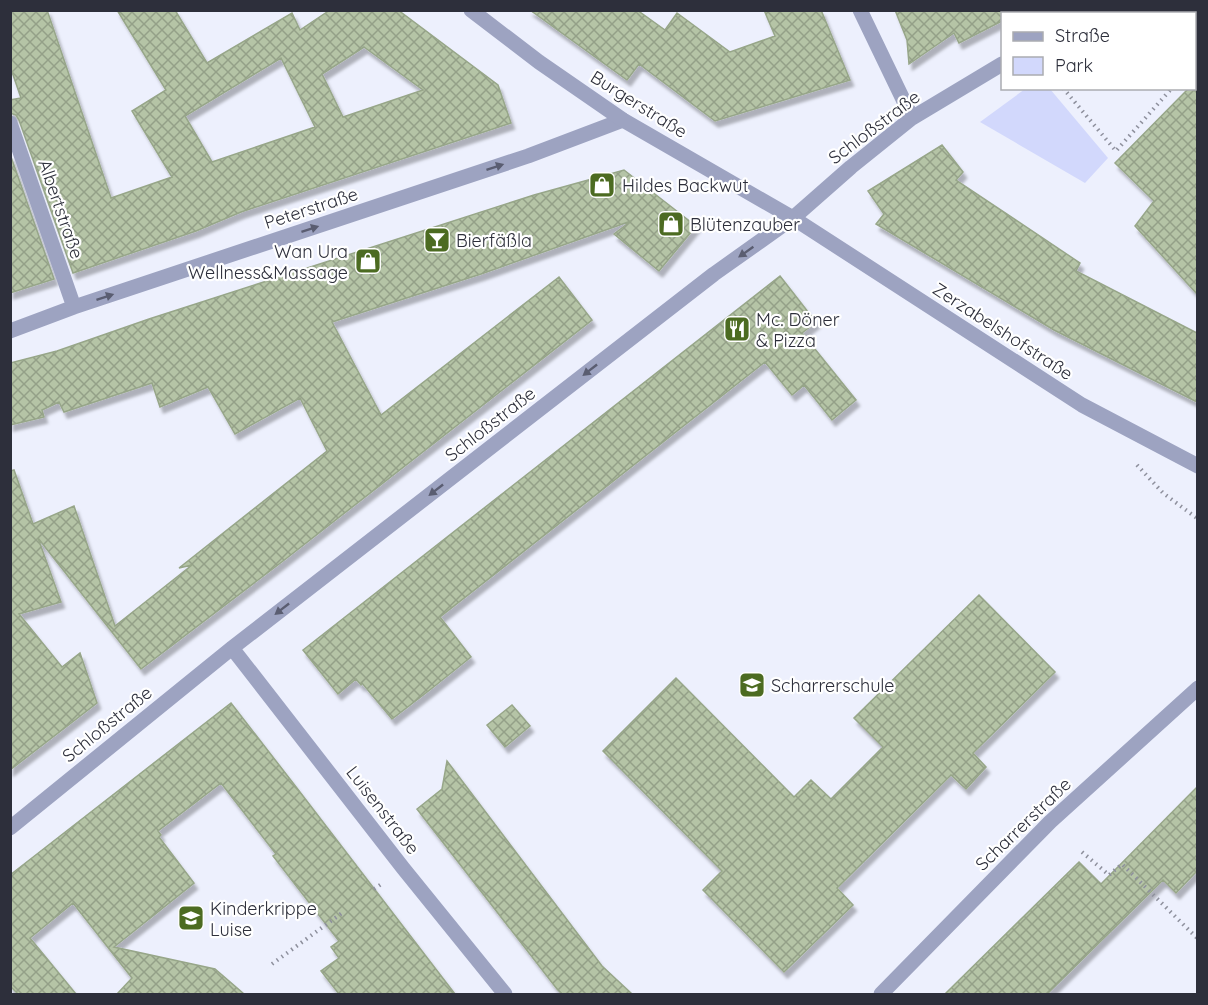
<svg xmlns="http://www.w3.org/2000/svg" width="1208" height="1005" font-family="Quicksand,sans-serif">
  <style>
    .park { fill: #d2d8fc }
    .building { fill: url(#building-cross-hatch); stroke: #97a689; stroke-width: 1.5; fill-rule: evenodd; filter: url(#shadow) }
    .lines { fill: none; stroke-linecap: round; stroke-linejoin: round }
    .path { stroke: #8e909d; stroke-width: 4; stroke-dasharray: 1.5 4.5; stroke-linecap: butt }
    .minor { stroke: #9da3c1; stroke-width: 15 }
    .tertiary { stroke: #9da3c1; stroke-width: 15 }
    .oneway { fill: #5a5d71 }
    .labels { text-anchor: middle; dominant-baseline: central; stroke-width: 4.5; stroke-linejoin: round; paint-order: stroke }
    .street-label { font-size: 18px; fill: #2d2f3b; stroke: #fff }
    .poi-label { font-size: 18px; fill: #2d2f3b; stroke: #fff; text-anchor: start }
  </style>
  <defs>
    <pattern id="building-cross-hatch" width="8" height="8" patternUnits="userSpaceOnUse" patternTransform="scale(1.5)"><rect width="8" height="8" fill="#b5c4a6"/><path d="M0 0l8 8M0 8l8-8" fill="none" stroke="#94a088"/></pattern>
    <filter id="shadow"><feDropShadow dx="3.5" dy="6" stdDeviation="1.5" flood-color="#0004"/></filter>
  </defs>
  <rect width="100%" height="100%" fill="#edf0fd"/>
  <path class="park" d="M1025 89H1050L1108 158 1085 183 980 122Z"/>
  <path class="building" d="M10 10H47L111 198 172 177 132 111 166 90 117 10H175L207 63 292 13 300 30 330 10H398L498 85 511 123 241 212 196 231 73 273 19 120 16 115 10 113V100L21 98 10 66ZM364 47 423 90 343 117 322 74ZM281 58 315 127 212 162 185 116Z
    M530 10H637L665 30 677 13 730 52 775 36 764 10H821L850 80 715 121 639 64 627 80Z
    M895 10H1024L1018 14H1002V21L959 43 954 33 909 64 907 40Z
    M1197 79V294L1135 226 1154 201 1115 163 1189 88H1194V83Z
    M942 145 963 172 956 180 1080 263 1076 271 1197 333V402L1054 330 876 224 884 214 868 191Z
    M10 154 54 279 10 293Z
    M624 170 696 226 659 271 614 234 631 221 481 274 332 322 381 415 559 277 592 320 283 561 141 669 38 538 61 602 19 614 62 667 80 653 97 703 10 770V471L14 470 33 524 74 506 115 626 192 565 179 568 327 451 300 398 235 434 208 387 160 407 152 383 64 412 59 402 42 410 44 417 10 425V363L57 351 149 319 534 195Z
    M780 276 816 322 802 333 856 400 832 420 804 385 792 395 765 362 440 617 471 657 431 689 392 719 362 683 361 685 356 679 338 694 303 650Z
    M979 595 1055 672 973 753 986 767 966 789 951 775 837 888 853 905 784 972 703 890 722 871 603 751 676 678 794 797 811 780 831 799 883 747 854 718Z
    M231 703 293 783 455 994H339L321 971 339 958 331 947 339 941 273 856 276 854 221 783 158 831 161 835 159 837 194 883 114 947 215 969 244 994H117L132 978 73 903 30 938 76 994H18L10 986V875Z
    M512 705 530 726 505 747 487 725Z
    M447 761 602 966 632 994H562L557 989 417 809 442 789Z
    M1197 787V871L1176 893 1163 880 1047 994H945L1079 862 1101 884Z"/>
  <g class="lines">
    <path class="path" d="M1194 63 1198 60
      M1063 88 1116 151 1172 88
      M1137 465 1163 493 1198 519
      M1082 852 1109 875 1122 864 1198 939
      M374 889 383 883
      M272 964 342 913"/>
    <path class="minor" d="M860 10 912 118
      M1167 10 1173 14
      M1085 14 1090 10
      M1194 25 1198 26
      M10 123 74 307
      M10 331 74 307 528 156 623 120
      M232 648 403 868 505 994
      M10 828 232 648 714 274 793 218 851 167 912 118 1002 64
      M881 994 1050 822 1198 688"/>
    <path class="tertiary" d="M471 10 539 62 623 120 793 218 1082 405 1198 466"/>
  </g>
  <defs><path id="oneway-solid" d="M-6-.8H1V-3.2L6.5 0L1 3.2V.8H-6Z" transform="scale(1.5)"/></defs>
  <g class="oneway">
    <use href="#oneway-solid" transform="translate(495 167) rotate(-18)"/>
    <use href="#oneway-solid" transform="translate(310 229) rotate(-18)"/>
    <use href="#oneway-solid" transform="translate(746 252) rotate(145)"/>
    <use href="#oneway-solid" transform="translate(105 297) rotate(-18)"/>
    <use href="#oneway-solid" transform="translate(590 370) rotate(142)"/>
    <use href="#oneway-solid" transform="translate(436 490) rotate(142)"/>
    <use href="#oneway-solid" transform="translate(282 609) rotate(142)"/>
  </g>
  <defs>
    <symbol id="shop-square" viewBox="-11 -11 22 22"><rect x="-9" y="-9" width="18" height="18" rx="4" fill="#4c6b21" stroke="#fff"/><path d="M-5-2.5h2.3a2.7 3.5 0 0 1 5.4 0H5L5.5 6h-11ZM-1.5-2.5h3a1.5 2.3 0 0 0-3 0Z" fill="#fff"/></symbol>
    <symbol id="bar-square" viewBox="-11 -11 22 22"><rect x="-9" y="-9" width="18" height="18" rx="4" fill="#4c6b21" stroke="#fff"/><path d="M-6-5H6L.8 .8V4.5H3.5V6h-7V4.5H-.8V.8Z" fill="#fff"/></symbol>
    <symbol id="restaurant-square" viewBox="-11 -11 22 22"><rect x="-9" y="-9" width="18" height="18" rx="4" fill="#4c6b21" stroke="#fff"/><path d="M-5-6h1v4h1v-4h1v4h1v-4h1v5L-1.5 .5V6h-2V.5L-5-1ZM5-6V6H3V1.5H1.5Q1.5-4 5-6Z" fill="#fff"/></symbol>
    <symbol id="school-square" viewBox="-11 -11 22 22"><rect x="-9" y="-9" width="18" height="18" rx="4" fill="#4c6b21" stroke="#fff"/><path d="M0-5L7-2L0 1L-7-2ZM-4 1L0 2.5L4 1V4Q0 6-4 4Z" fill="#fff"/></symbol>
  </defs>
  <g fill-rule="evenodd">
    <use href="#shop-square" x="587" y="170" width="30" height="30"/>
    <use href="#shop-square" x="656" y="209" width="30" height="30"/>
    <use href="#bar-square" x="422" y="225" width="30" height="30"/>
    <use href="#shop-square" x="353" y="246" width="30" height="30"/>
    <use href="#restaurant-square" x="722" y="314" width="30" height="30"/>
    <use href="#school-square" x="737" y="670" width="30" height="30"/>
    <use href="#school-square" x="176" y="903" width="30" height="30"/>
  </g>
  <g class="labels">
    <g class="street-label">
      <text transform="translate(639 104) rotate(32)">Burgerstraße</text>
      <text transform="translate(874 127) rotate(-37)">Schloßstraße</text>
      <text transform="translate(311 208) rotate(-18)">Peterstraße</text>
      <text transform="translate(61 209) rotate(71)">Albertstraße</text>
      <text transform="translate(1003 331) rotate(33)">Zerzabelshofstraße</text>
      <text transform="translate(490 424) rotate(-38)">Schloßstraße</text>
      <text transform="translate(107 724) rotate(-39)">Schloßstraße</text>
      <text transform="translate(383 810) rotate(52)">Luisenstraße</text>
      <text transform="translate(1023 824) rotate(-44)">Scharrerstraße</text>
    </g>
    <g class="poi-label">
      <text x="622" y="185">Hildes Backwut</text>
      <text x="690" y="224">Blütenzauber</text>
      <text x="456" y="240">Bierfäßla</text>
      <text x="348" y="251" text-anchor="end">Wan Ura<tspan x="348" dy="21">Wellness&amp;Massage</tspan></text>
      <text x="756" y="319">Mc. Döner<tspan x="756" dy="21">&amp; Pizza</tspan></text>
      <text x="771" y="685">Scharrerschule</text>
      <text x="210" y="908">Kinderkrippe<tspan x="210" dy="21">Luise</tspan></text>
    </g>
  </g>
  <rect width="1208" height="1005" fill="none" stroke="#2d2f3b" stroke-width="24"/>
  <rect x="1001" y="12" width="195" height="78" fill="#ffffff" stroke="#abacb1" stroke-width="1.5"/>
  <rect x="1013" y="32" width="30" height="9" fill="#9da3c1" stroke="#abacb1" stroke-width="1.5"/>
  <text x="1055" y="42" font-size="18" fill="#2d2f3b">Straße</text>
  <rect x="1013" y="57" width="30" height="18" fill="#d2d8fc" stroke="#abacb1" stroke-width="1.5"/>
  <text x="1055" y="72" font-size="18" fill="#2d2f3b">Park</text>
</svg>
